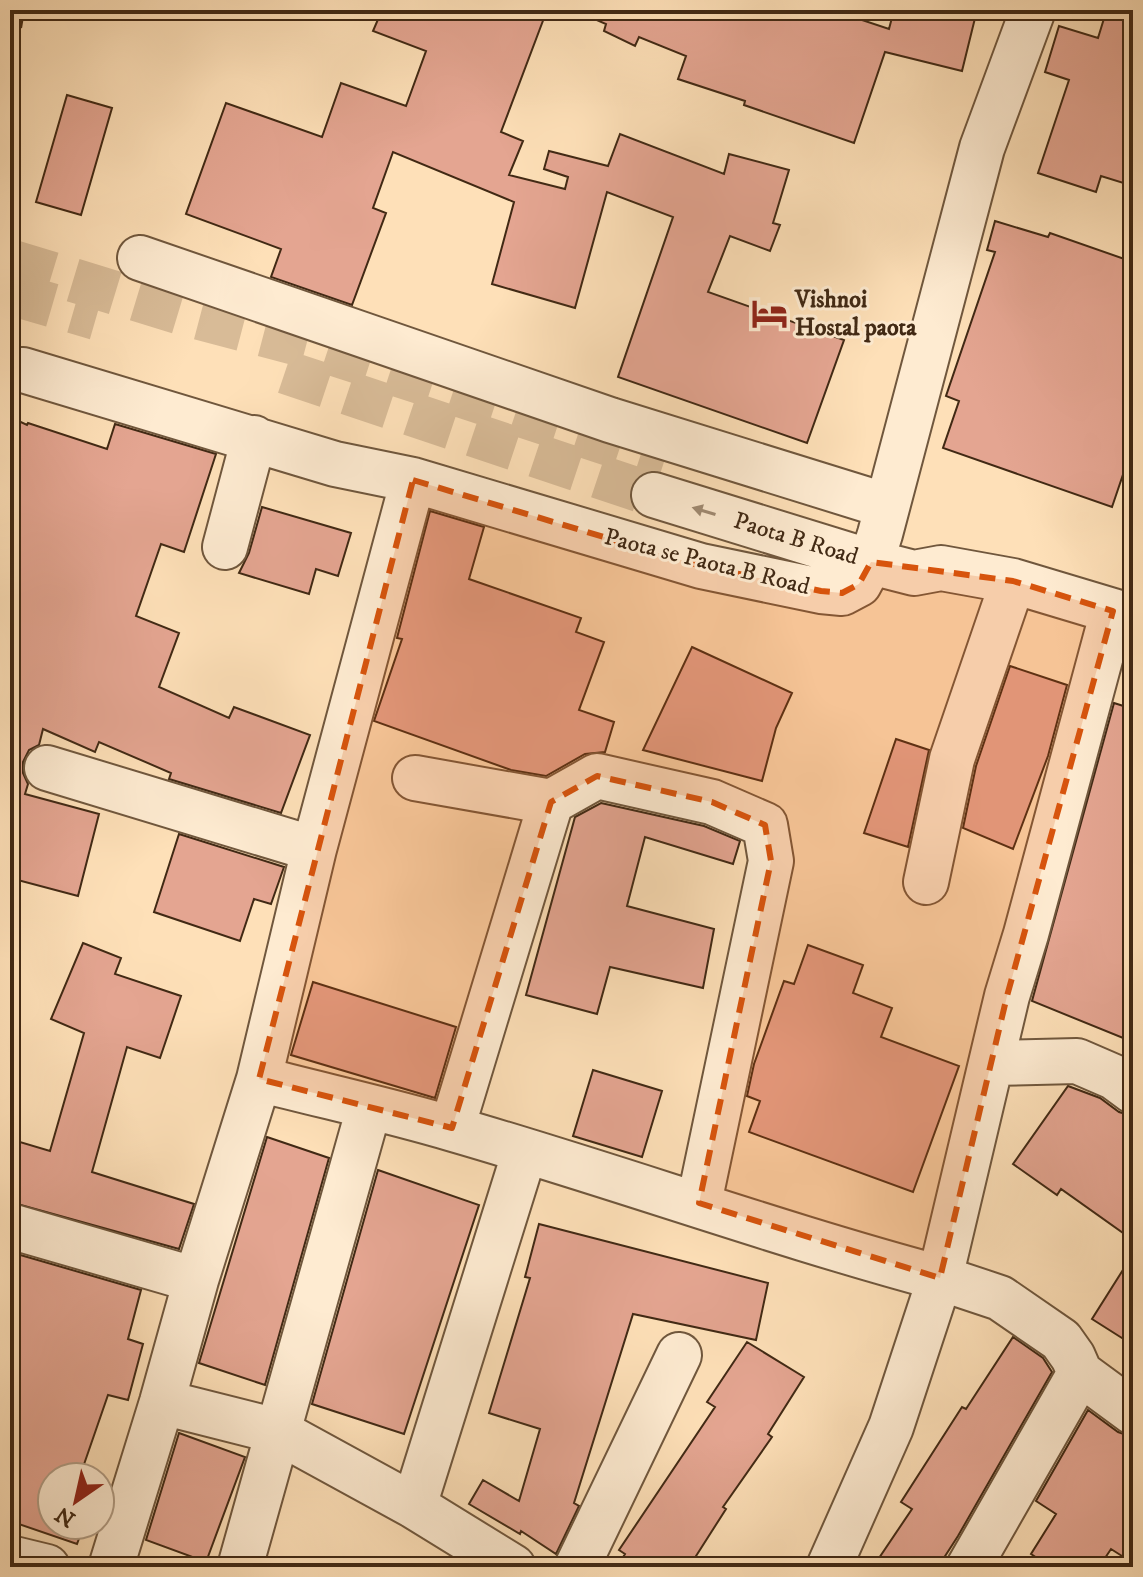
<svg xmlns="http://www.w3.org/2000/svg" width="1143" height="1577" font-family="'IM FELL DW Pica',serif">
  <style>
    .building { fill: #e4a591; stroke: #412914; stroke-width: 2 }
    .lines { fill: none; stroke-linecap: round; stroke-linejoin: round }
    .minor-tunnel { stroke: #d8bb97; stroke-width: 44; stroke-dasharray: 44 22; stroke-linecap: butt }
    .minor-casing { stroke: #70573d; stroke-width: 48 }
    .minor { stroke: #feebd1; stroke-width: 44 }
    .rail { stroke: #412914; stroke-width: 6; stroke-dasharray: 14 14; stroke-linecap: butt }
    .oneway { fill: #a08a72 }
    .marked { fill: #d7540d; fill-opacity: 0.2; stroke: #d7540d; stroke-width: 6; stroke-dasharray: 16 10; stroke-linejoin: round }
    .labels { text-anchor: middle; dominant-baseline: central; stroke-width: 6; stroke-linejoin: round; paint-order: stroke }
    .poi-label { font-size: 24px; font-weight: bold; fill: #412914; stroke: #feebd1; text-anchor: start }
    .street-label { font-size: 24px; fill: #412914; stroke: #feebd1 }
  </style>
  <rect width="100%" height="100%" fill="#fee0b8"/>
  <filter id="stains"><feTurbulence type="fractalNoise" baseFrequency=".0025" numOctaves="4"/><feColorMatrix values="0 0 0 0 .2 0 0 0 0 .09 0 0 0 0 .02 0 0 0 .5 -.17"/></filter>
  <radialGradient id="worn" r=".72"><stop offset=".6" stop-color="#630" stop-opacity="0"/><stop offset="1" stop-color="#630" stop-opacity=".3"/></radialGradient>
  <path class="building" d="M382 10H547L501 132 523 141 509 175 565 189 568 177 544 169 549 151 608 166 620 134 724 174 729 154 789 170 773 223 780 225 770 251 730 236 708 292 844 340 807 443 618 377 673 217 607 192 575 308 492 284 514 202 393 152 373 208 386 213 352 305 271 277 281 249 186 214 226 103 322 137 341 83 406 106 426 51 373 31Z
    M574 10H832L889 29 894 10H977L962 71 885 52 854 143 744 105 745 101 678 79 686 56 639 37 635 46 604 31 606 24Z
    M1106 12 1133 20V186L1101 176 1096 192 1038 173 1069 80 1045 72 1059 26 1098 38Z
    M67 95 112 108 81 215 36 202Z
    M995 221 1048 237 1050 233 1133 262V445L1112 507 943 448 959 401 946 396 995 252 987 250Z
    M10 417 27 425 28 423 107 449 115 424 216 454 184 552 161 544 136 616 179 633 159 687 229 718 234 707 310 735 281 813 169 779 171 773 99 742 95 752 43 729 39 745 29 750 23 762V773L28 784 25 794 99 814 78 896 10 878Z
    M262 507 351 533 338 576 316 569 309 594 239 573 249 553Z
    M430 511 484 527 469 579 581 618 576 632 604 642 579 710 614 722 605 752 585 754 546 776 511 770 374 721 402 639 397 638Z
    M692 647 792 693 776 728 762 781 643 750Z
    M1010 666 1067 685 1048 756 1013 849 963 828 976 766Z
    M1114 703 1133 709V1042L1032 1001Z
    M896 739 929 750 908 847 864 833Z
    M601 803 704 826 740 841 733 864 645 837 627 906 714 929 703 988 610 967 597 1014 526 995 575 817Z
    M179 834 284 867 271 904 254 899 240 941 154 912Z
    M83 943 121 958 115 974 181 996 160 1058 127 1047 92 1172 194 1204 179 1249 10 1202V1139L50 1151 84 1033 51 1019Z
    M808 945 863 965 853 993 892 1008 881 1037 959 1066 913 1192 749 1132 760 1101 747 1096 754 1064 784 981 794 984Z
    M313 982 456 1027 435 1098 291 1055Z
    M593 1070 662 1091 642 1157 573 1136Z
    M1068 1086 1100 1098 1119 1112 1133 1116V1240L1061 1189 1057 1195 1013 1164Z
    M267 1137 329 1158 265 1385 199 1363Z
    M378 1170 479 1205 404 1434 312 1404Z
    M539 1224 768 1283 756 1340 633 1314 574 1503 579 1506 556 1554 521 1531 520 1534 469 1504 483 1480 519 1501 540 1429 489 1413 530 1278 525 1277Z
    M10 1252 141 1290 128 1339 143 1344 128 1400 108 1395 81 1473 93 1477H52V1525H84L77 1544 10 1521Z
    M1133 1254V1345L1092 1319Z
    M1013 1337 1043 1358 1052 1372 958 1536 938 1567H873L912 1509 901 1502 962 1407 966 1409Z
    M747 1342 804 1377 768 1434 772 1437 723 1507 726 1509 689 1567H617L625 1554 619 1550 715 1407 707 1402Z
    M1088 1410 1118 1432 1133 1437V1563L1111 1549 1099 1567H1051L1031 1554 1056 1514 1036 1501Z
    M179 1433 245 1457 206 1562 146 1540Z"/>
  <g class="lines">
    <path class="minor-tunnel" d="M10 261 188 315 325 351 664 462
      M10 293 96 318
      M285 372 654 495"/>
    <defs>
      <path id="minor" d="M140 258 610 420 887 506
        M23 370 335 464 413 480 701 566 821 591 842 593 859 584 871 562 880 534 982 148 1033 10
        M654 495 871 562 914 573 941 568 1013 581 1133 617
        M225 547 254 438
        M47 768 314 849
        M415 778 551 802 597 776 712 802 765 825 771 861 699 1203
        M926 882 952 759 1013 581
        M991 1063 1007 996 1026 934 1113 611
        M259 1079C324 1096 389 1110 453 1129 616 1176 776 1234 940 1278L891 1427 829 1567
        M452 1128 551 802
        M10 1226 196 1280
        M1080 1373 1133 1412
        M162 1402 277 1431 414 1506 513 1567
        M414 1506 525 1151
        M10 1558 47 1567
        M111 1567 162 1402 196 1280 259 1079 314 849 413 480
        M240 1567 369 1108
        M577 1567 679 1355
        M969 1567 1080 1373 1073 1357 1061 1340 1000 1298 940 1278 991 1063 1077 1061 1114 1077 1133 1091"/>
    </defs>
    <use href="#minor" class="minor-casing"/>
    <use href="#minor" class="minor"/>
    <path class="rail" d="M10 83 22 10"/>
  </g>
  <defs><path id="oneway-solid" d="M-6-.8H1V-3.2L6.5 0L1 3.2V.8H-6Z" transform="scale(2)"/></defs>
  <use class="oneway" href="#oneway-solid" transform="translate(704 511) rotate(-163)"/>
  <path class="marked" d="M413 480 701 566 821 591 842 593 859 584 871 562 1013 581 1113 611 1007 996 940 1278 699 1203 771 861 765 825 712 802 597 776 551 802 452 1128 259 1079Z"/>
  <defs>
    <symbol id="hotel-bare" viewBox="-9 -9 18 18"><path d="M-6-4.5h1.5V1H6V5H4.5V3h-9V5H-6ZM-4 0a1.8 1.8 0 1 1 3.6 0ZM.5 0V-2.5h3Q6-2.5 6 0Z" fill="#8f2418" stroke="#feebd1" stroke-width="2.5" paint-order="stroke"/></symbol>
  </defs>
  <g fill-rule="evenodd">
    <use href="#hotel-bare" x="744" y="288" width="51" height="51"/>
  </g>
  <g class="labels">
    <g class="poi-label">
      <text x="795" y="300">Vishnoi<tspan x="795" dy="28">Hostal paota</tspan></text>
    </g>
    <g class="street-label">
      <text transform="translate(796 539) rotate(17)">Paota B Road</text>
      <text transform="translate(707 562) rotate(14)">Paota se Paota B Road</text>
    </g>
  </g>
  <rect width="1143" height="1577" fill="none" stroke="#fee0b8" stroke-width="40"/>
  <rect x="12" y="12" width="1119" height="1553" fill="none" stroke="#412914" stroke-width="4"/>
  <rect x="20" y="20" width="1103" height="1537" fill="none" stroke="#412914" stroke-width="2"/>
  <g transform="translate(76 1501) rotate(214)"><circle r="38" fill="#feebd1" stroke="#b29d85" stroke-width="2"/>
  <path d="M0-6L14 30L0 20L-14 30Z" fill="#8f2418"/>
  <text y="-12" font-size="22" font-weight="bold" text-anchor="middle" fill="#412914">N</text>
  </g>
  <rect width="100%" height="100%" filter="url(#stains)"/>
  <rect width="100%" height="100%" fill="url(#worn)"/>
</svg>
